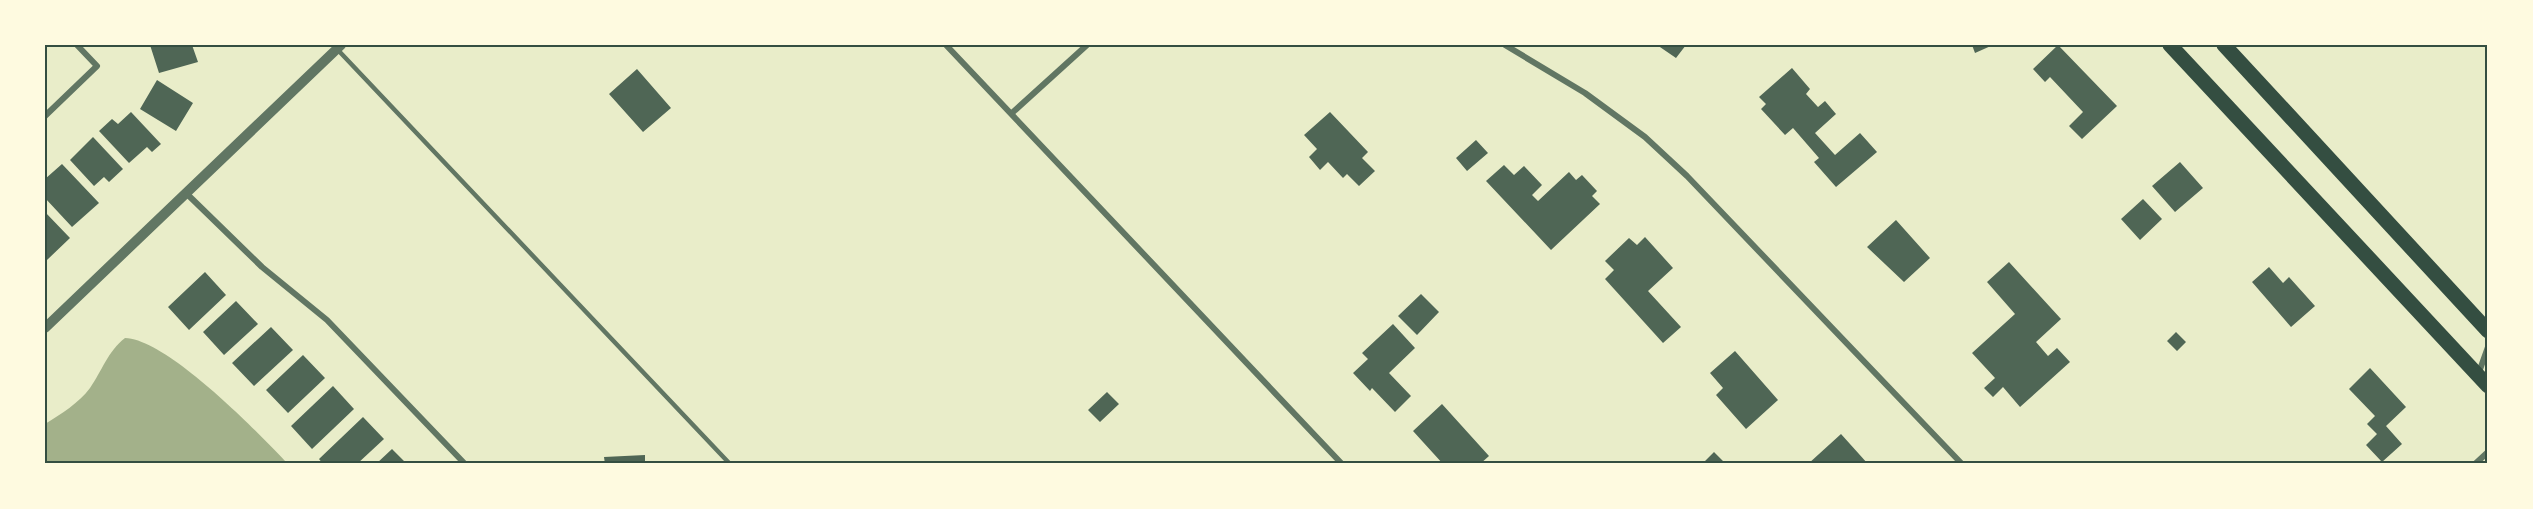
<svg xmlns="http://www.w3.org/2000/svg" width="2533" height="509" font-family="'Playfair Display',serif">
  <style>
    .water { fill: #a3b18a }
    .building { fill: #4f6655 }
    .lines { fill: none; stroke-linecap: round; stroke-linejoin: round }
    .service { stroke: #617663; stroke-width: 4.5 }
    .minor { stroke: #617663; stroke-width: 6 }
    .tertiary { stroke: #617663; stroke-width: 10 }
    .primary { stroke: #344e41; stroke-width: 15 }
    .neatline { fill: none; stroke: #344e41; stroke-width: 2 }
  </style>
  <rect width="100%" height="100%" fill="#e9edc9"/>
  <path class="water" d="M125 338C167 339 258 432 288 464H45V424C61 414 79 403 90 388 102 371 108 351 125 338Z"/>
  <path class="building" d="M150 45H192L198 62 159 73Z
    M1657 45H1686L1676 58Z
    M1972 45H1993L1975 53Z
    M2058 45 2117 106 2082 139 2069 126 2083 112 2050 77 2045 82 2033 69Z
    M1792 68 1810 89 1806 94 1818 107 1825 101 1836 114 1815 133 1835 155 1860 133 1877 152 1836 187 1814 162 1819 158 1793 128 1785 135 1761 109 1766 104 1759 97Z
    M637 69 671 108 643 132 609 94Z
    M157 80 193 103 176 131 140 109Z
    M131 112 161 144 152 152 147 147 129 163 99 131 112 119 118 124Z
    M1330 112 1368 152 1362 158 1375 171 1359 186 1347 174 1343 178 1328 162 1320 170 1309 157 1317 149 1304 135Z
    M93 137 123 169 109 182 104 177 94 186 70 160Z
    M1476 140 1488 153 1467 171 1456 158Z
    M2180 162 2203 188 2175 212 2152 186Z
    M62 164 99 203 72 227 45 198V179Z
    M1504 165 1514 175 1524 166 1542 185 1532 195 1538 201 1569 172 1576 180 1582 175 1597 191 1592 196 1600 204 1551 250 1486 181Z
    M2143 199 2162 219 2140 240 2121 219Z
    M45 212 70 238 47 260 45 259Z
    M1896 220 1930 258 1904 282 1867 247Z
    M1645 237 1673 268 1648 291 1681 327 1663 343 1605 279 1614 270 1605 261 1629 238 1637 245Z
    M2009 262 2061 319 2036 342 2048 356 2057 348 2070 362 2020 407 2003 387 1993 397 1984 388 1995 378 1972 353 2015 314 1987 282Z
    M2269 267 2283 283 2289 277 2315 306 2291 327 2252 282Z
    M205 272 226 295 189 330 168 307Z
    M1421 294 1439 312 1417 335 1398 316Z
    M236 301 258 324 224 355 203 332Z
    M1393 324 1415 348 1389 373 1411 396 1395 412 1372 388 1370 391 1353 373 1368 359 1362 353Z
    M271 327 293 350 254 386 232 363Z
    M2176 332 2186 342 2177 351 2167 341Z
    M1735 351 1778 400 1746 429 1716 395 1723 388 1710 373Z
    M303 355 325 378 288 413 266 390Z
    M2370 368 2406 407 2386 426 2402 444 2382 462 2366 445 2377 434 2367 424 2375 416 2349 389Z
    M333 386 354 409 312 449 291 426Z
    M1107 392 1119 404 1100 422 1088 410Z
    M1442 404 1489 456 1480 464H1443L1413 431Z
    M363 417 384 439 357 464H323L319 459Z
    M1841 434 1868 464H1808Z
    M392 449 407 464H376Z
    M1714 452 1726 464H1702Z
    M645 455V464H605L604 457Z"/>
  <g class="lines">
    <path class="service" d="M337 49 730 464"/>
    <path class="minor" d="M946 45 1342 464
      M1505 45 1585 93 1645 137 1687 176 1962 464
      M1012 113 1087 45
      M45 116 97 66 77 45
      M187 194 262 267 327 320 465 464
      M2478 375 2488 347
      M2475 464 2488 452"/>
    <path class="tertiary" d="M45 328 341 45"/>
    <path class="primary" d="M2170 45 2488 386
      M2224 45 2488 331"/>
  </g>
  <rect width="2533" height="509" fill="none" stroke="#fefae0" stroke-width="93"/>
  <rect x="46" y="46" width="2440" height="416" class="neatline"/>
</svg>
